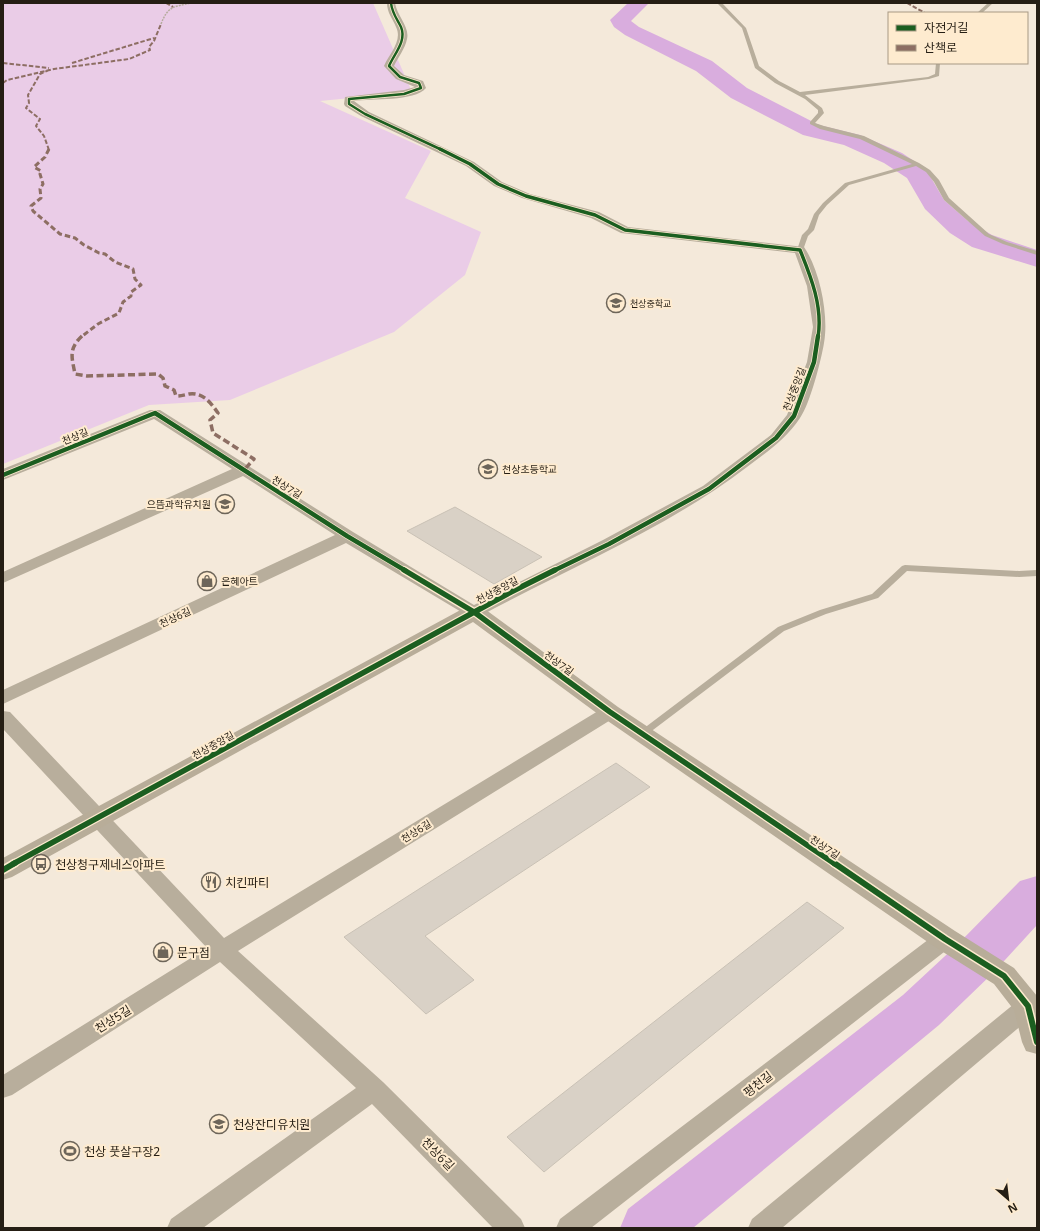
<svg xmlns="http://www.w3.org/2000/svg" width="1040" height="1231" font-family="'Noto Sans','Noto Sans KR',sans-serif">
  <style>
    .green { fill: #eacce7 }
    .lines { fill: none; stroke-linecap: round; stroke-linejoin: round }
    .river { fill: #d9adde; fill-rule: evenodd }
    .building { fill: #d9d1c6; stroke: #c9c1b5 }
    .path { stroke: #b6ac9e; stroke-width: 1.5; stroke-dasharray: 2 1; stroke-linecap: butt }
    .lane { fill: #b8ae9c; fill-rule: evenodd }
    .street { fill: #b8ae9c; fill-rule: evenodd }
    .secondary { fill: #b8ad99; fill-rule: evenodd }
    .quiet-far2 { stroke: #8d6e63; stroke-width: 2; stroke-dasharray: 4.5 2; stroke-linecap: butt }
    .quiet-far1 { stroke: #8d6e63; stroke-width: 3; stroke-dasharray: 5.5 3; stroke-linecap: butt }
    .quiet { stroke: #8d6e63; stroke-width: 3.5; stroke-dasharray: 7 3.5; stroke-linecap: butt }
    .cycleway-far4-casing { stroke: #feebcf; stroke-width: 4 }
    .cycleway-far3-casing { stroke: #feebcf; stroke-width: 5 }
    .cycleway-far2-casing { stroke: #feebcf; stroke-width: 6 }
    .cycleway-far1-casing { stroke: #feebcf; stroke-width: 8 }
    .cycleway-casing { stroke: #feebcf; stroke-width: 9 }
    .cycleway-far4 { stroke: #1b5e20; stroke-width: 2.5 }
    .cycleway-far3 { stroke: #1b5e20; stroke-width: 3.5 }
    .cycleway-far2 { stroke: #1b5e20; stroke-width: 4.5 }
    .cycleway-far1 { stroke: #1b5e20; stroke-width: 5.5 }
    .cycleway { stroke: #1b5e20; stroke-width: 6 }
    .labels { text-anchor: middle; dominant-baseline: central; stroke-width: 4; stroke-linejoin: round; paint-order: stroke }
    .far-poi-label { font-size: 9px; fill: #251e14; stroke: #feebcf; text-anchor: start }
    .street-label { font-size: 10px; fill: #251e14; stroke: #feebcf }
    .poi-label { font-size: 10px; fill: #251e14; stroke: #feebcf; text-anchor: start }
    .near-poi-label { font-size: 12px; fill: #251e14; stroke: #feebcf; text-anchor: start }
    .near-street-label { font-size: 12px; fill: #251e14; stroke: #feebcf }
  </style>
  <rect width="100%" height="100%" fill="#f4e9da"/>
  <path class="green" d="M3 3H373L412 92 320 101 431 151 405 198 481 232 465 275 394 332 230 400 149 405 3 464Z"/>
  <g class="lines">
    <path class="river" d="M628 3H649L631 21 639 27 712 61 747 88 819 125 860 135 902 153 926 169 944 200 968 221 992 235 1037 250V267L972 247 950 233 925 209 907 178 884 163 844 145 803 135 731 98 696 71 625 35 614 27 610 20Z
      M1037 876V925L994 972 939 1025 693 1228H620L628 1209 903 995 958 944 1020 881Z"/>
  </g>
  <path class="building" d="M455 507 542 557 494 584 407 531Z
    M616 763 650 787 425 936 474 980 426 1014 344 937Z
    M807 902 844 928 544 1172 507 1137Z"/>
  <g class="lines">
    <path class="path" d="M161 24C168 6 173 7 191 3"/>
    <path class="lane" d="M717 3H722L746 28 759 66 779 81 800 92 928 77 935 74 936 63H940L939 76 929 79 805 95 822 108 824 113 815 123 824 126 864 136 919 163 930 170 939 180 949 198 989 234 1007 242 1037 251V255L1003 244 985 236 944 200 934 182 926 172 916 166 849 185 827 205 819 215 814 230 808 236 803 250 798 251 797 250 802 235 808 229 814 214 823 203 845 183 912 164 860 139 820 129 810 124V122L818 113V110L805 99 775 83 755 68 742 28Z
      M988 3H993L982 13H977Z
      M905 565 1019 571 1037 570V576L1019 577 907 571 878 598 826 614 784 631 645 736H639L637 734 639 732 778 627 820 610 872 594 902 566Z"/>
    <path class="street" d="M387 3H395C397 16 410 27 407 39 405 49 398 57 394 66L404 75 423 81 426 88C414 102 372 98 354 101L369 112 474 162 502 182 530 194 599 212 628 227 804 247C820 270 829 316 824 343 821 361 810 404 800 418 786 439 767 452 747 467 666 529 570 567 480 616L474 617 468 616 346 543 3 704V690L335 535 243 476 3 583V572L232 469 154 419 3 480V469L150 410H160L353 532 474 605 603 540 703 486 771 435 787 415 807 362 813 327 807 286 795 253 621 233 591 218 522 198 494 186 466 166 361 116 345 106 344 104 345 97 404 90 415 87 396 79 384 66C389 54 403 41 396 27 393 19 387 13 387 3Z
      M610 706 617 708 620 712 617 716 238 951 383 1082 521 1219 525 1228H493L372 1104 203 1228H167L171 1219 356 1088 220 962 12 1095 3 1098V1075L207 948 3 729V711L10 712 224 938 603 708Z
      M945 930 953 933 956 939 953 945 591 1228H556L560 1219 937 933Z
      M1028 997 1037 1000 1036 1013 782 1228H748L752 1219 1020 999Z"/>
    <path class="secondary" d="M474 605 482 607 618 707 955 931 1014 968 1037 996V1054L1026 1051 1022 1042 1014 1010 994 984 935 947 602 717 473 622 12 877 3 880V858L466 607Z"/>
    <path class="quiet-far2" d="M166 3 173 7
      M907 3 925 13
      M3 63 49 68
      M72 63 154 38
      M3 83 7 80 54 69 129 59 150 50 149 47 154 41 161 24
      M49 150 44 136 36 126 40 119 26 108 29 103 28 95 40 74 49 70"/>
    <path class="quiet-far1" d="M49 149 45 157 34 167 41 171 40 174 43 184 40 189 41 198 31 206 33 211 60 234 75 238 84 245 99 253 105 254 115 262 133 269 135 279 141 285 131 292V296L123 302 119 313 98 324 81 337"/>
    <path class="quiet" d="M82 336C68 349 72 358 75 374L87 376 158 374 163 378 165 386 174 390 176 396C181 396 184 395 189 394 203 392 211 403 218 413L210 420 213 433 254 459 244 470"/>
    <defs>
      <path id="cycleway-far4" d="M391 3C392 13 397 19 401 27 407 41 394 54 389 66L400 77 419 83 421 88 404 94 349 99V104L365 114 442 150"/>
      <path id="cycleway-far3" d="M440 149 470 164 498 184 526 196 595 215 625 230 800 250C811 277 823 307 818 337"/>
      <path id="cycleway-far2" d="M3 475 155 413 347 536 406 571
        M553 571 609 544 709 489 776 438 794 416 814 362 818 336"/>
      <path id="cycleway-far1" d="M404 570 474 612 610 712 835 864
        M13 864 511 592 555 570"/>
      <path id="cycleway" d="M834 863 945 939 1004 976 1028 1006 1037 1042
        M3 870 15 863"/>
    </defs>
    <use href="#cycleway-far4" class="cycleway-far4-casing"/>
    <use href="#cycleway-far3" class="cycleway-far3-casing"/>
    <use href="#cycleway-far2" class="cycleway-far2-casing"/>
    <use href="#cycleway-far1" class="cycleway-far1-casing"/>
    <use href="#cycleway" class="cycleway-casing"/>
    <use href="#cycleway-far4" class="cycleway-far4"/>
    <use href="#cycleway-far3" class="cycleway-far3"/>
    <use href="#cycleway-far2" class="cycleway-far2"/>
    <use href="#cycleway-far1" class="cycleway-far1"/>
    <use href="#cycleway" class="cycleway"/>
  </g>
  <defs>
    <symbol id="school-ring" viewBox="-11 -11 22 22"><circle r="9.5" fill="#feebcf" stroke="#6d6559" stroke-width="1.5"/><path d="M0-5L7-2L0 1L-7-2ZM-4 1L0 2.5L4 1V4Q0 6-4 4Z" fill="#6d6559"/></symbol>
    <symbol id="shop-ring" viewBox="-11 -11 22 22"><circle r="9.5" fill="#feebcf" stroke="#6d6559" stroke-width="1.5"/><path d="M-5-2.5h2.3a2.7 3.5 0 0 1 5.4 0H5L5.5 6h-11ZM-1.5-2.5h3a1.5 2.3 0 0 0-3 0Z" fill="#6d6559"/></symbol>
    <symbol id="bus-ring" viewBox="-11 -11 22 22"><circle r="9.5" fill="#feebcf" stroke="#6d6559" stroke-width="1.5"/><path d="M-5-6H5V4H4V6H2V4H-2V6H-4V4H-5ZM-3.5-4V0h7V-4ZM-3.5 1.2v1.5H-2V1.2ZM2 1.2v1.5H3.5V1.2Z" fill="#6d6559"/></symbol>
    <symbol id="restaurant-ring" viewBox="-11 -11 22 22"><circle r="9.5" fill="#feebcf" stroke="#6d6559" stroke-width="1.5"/><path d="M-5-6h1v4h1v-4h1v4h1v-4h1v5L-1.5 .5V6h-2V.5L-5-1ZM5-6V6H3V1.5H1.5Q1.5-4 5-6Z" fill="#6d6559"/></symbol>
    <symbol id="stadium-ring" viewBox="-11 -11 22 22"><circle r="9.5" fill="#feebcf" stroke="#6d6559" stroke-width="1.5"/><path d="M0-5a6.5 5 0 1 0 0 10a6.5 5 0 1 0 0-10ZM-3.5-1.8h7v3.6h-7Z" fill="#6d6559"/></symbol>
  </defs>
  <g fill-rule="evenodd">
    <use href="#school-ring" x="605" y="292" width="22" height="22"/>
    <use href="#school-ring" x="477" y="458" width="22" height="22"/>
    <use href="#school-ring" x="214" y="493" width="22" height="22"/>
    <use href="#shop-ring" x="196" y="570" width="22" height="22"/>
    <use href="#bus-ring" x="30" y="853" width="22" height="22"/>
    <use href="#restaurant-ring" x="200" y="871" width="22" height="22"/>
    <use href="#shop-ring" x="152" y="941" width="22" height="22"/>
    <use href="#school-ring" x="208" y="1113" width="22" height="22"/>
    <use href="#stadium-ring" x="59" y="1140" width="22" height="22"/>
  </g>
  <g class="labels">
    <g class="far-poi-label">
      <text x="630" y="303">천상중학교</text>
    </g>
    <g class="street-label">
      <text transform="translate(794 389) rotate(-69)">천상중앙길</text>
      <text transform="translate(75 436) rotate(-22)">천상길</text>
      <text transform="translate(287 487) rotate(32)">천상7길</text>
      <text transform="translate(497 590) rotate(-28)">천상중앙길</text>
      <text transform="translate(175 617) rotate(-25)">천상6길</text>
      <text transform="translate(559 663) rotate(36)">천상7길</text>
      <text transform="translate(213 745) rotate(-29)">천상중앙길</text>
      <text transform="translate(416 831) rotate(-32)">천상6길</text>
      <text transform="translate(825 847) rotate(34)">천상7길</text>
    </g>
    <g class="poi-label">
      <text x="502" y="469">천상초등학교</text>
      <text x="211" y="504" text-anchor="end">으뜸과학유치원</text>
      <text x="221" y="581">은혜아트</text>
    </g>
    <g class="near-poi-label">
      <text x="55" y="864">천상청구제네스아파트</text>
      <text x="225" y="882">치킨파티</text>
      <text x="177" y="952">문구점</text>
      <text x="233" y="1124">천상잔디유치원</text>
      <text x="84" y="1151">천상 풋살구장2</text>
    </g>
    <g class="near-street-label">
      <text transform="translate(113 1019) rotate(-32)">천상5길</text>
      <text transform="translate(758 1084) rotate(-38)">평천길</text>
      <text transform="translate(438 1154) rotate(45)">천상6길</text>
    </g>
  </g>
  <rect width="1040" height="1231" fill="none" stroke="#251e14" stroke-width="8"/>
  <rect x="888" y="12" width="140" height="52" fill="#feebcf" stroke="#a79984"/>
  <rect x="896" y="25" width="20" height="6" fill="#1b5e20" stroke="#a79984"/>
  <text x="924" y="32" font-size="12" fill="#251e14">자전거길</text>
  <rect x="896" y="45" width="20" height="6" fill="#8d6e63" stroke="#a79984"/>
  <text x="924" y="52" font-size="12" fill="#251e14">산책로</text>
  <g transform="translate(1008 1199) rotate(152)" stroke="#feebcf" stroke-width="3" paint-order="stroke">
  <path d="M0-3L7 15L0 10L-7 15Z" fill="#251e14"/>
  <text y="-6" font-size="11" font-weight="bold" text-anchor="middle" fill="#251e14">N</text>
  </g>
</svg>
